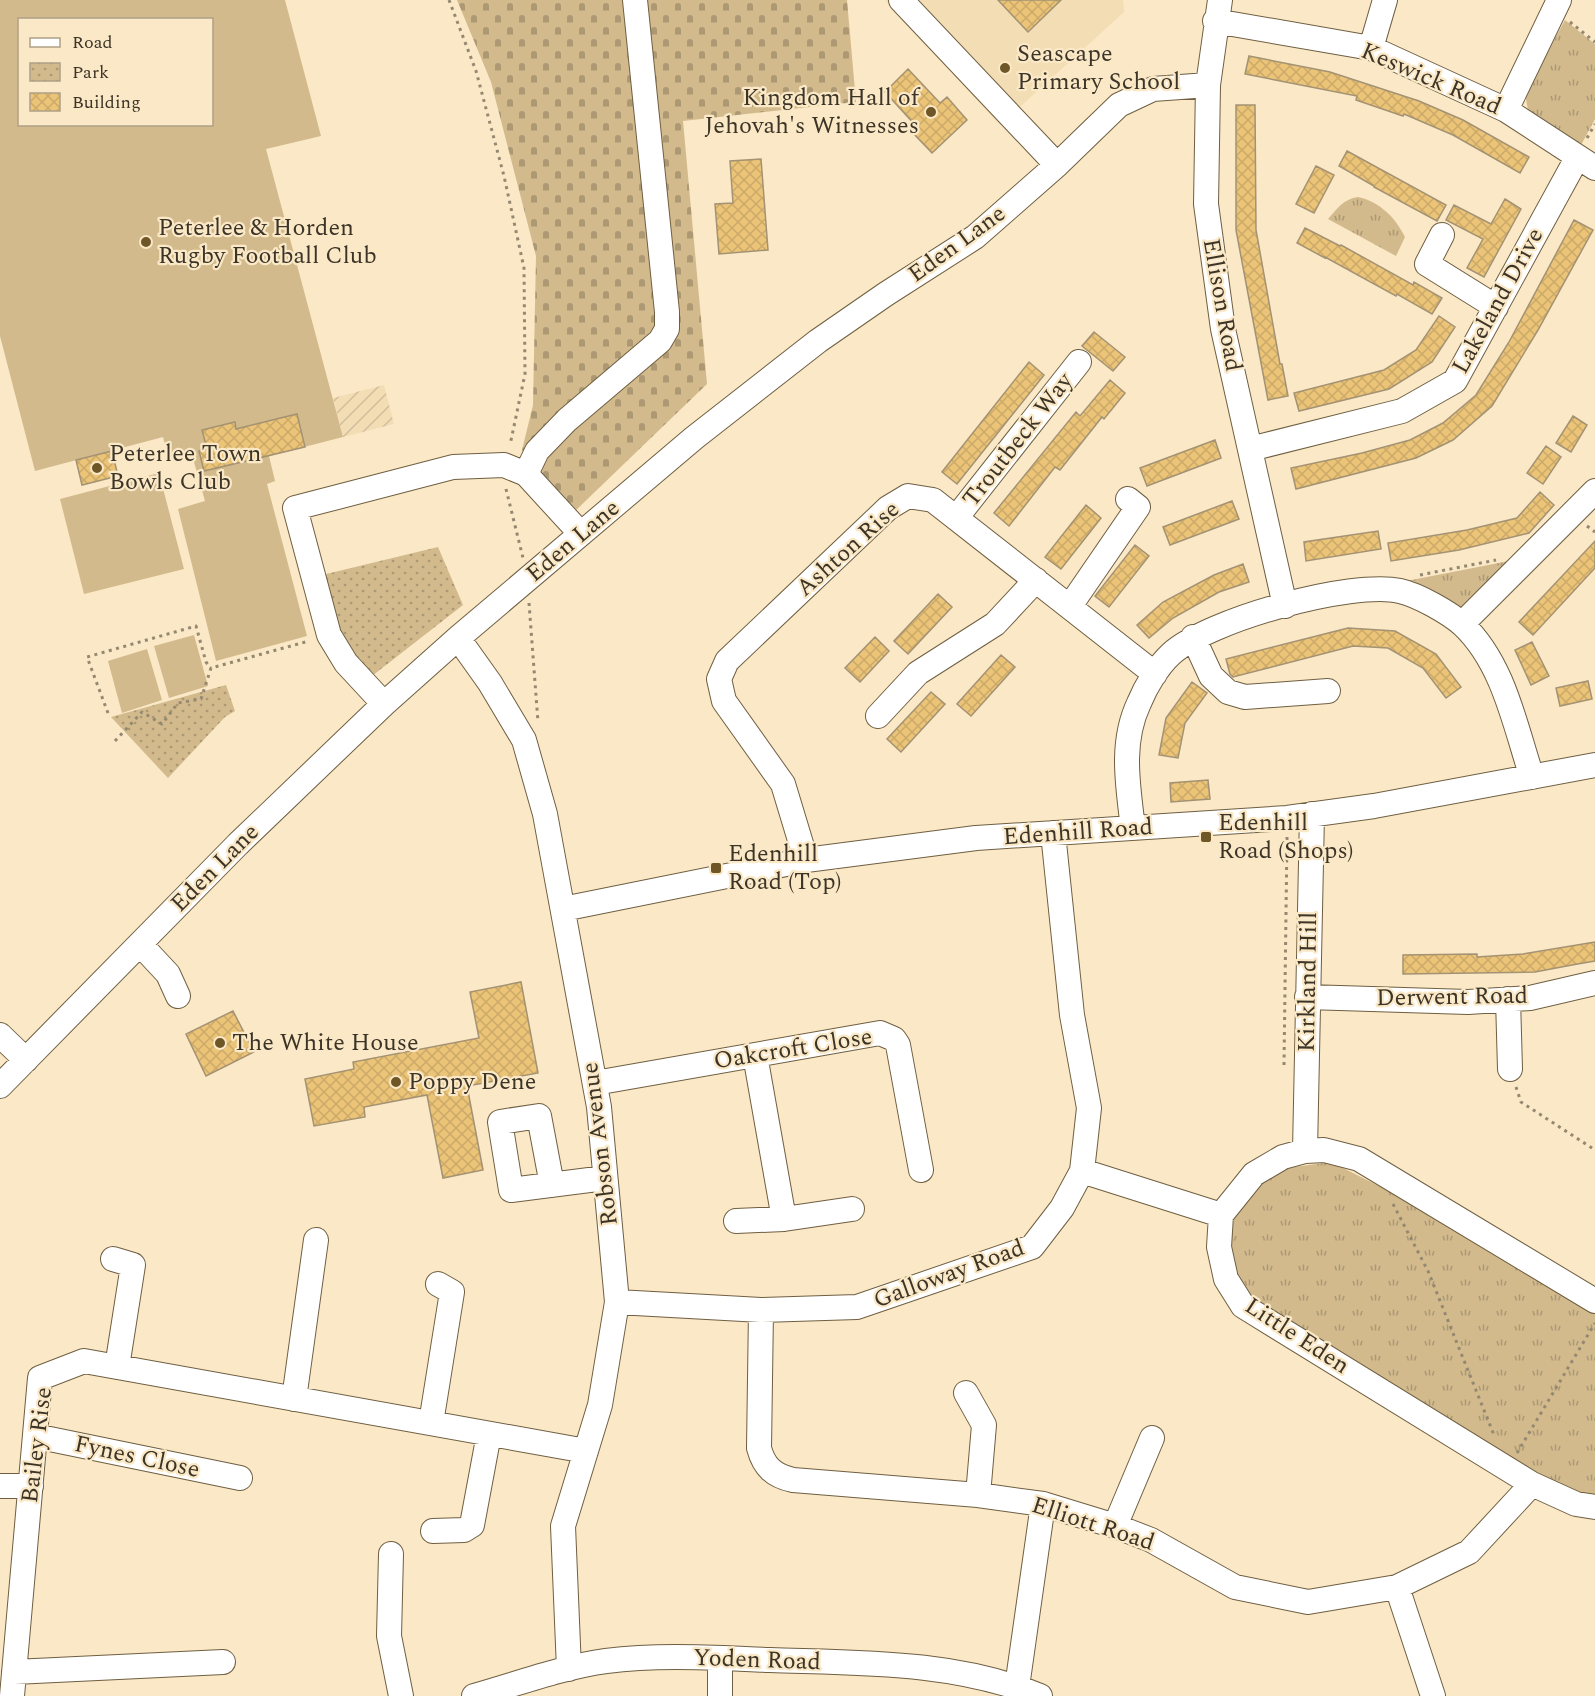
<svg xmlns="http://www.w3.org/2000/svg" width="1595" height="1696" font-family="Spectral,serif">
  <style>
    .built { fill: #f3ddb5 }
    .industrial { fill: url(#industrial-furrows) }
    .grass { fill: url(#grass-tufts) }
    .cemetery { fill: url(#cemetery-stones) }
    .park { fill: url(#park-dots) }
    .pitch { fill: #d2ba8d; fill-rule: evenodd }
    .building { fill: url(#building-cross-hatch); stroke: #a39273; stroke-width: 1.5 }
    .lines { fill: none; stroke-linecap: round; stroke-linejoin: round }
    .minor-casing { stroke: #6f5f42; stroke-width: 26 }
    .path { stroke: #948871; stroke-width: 3; stroke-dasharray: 3 4.5; stroke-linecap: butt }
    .minor { stroke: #fff; stroke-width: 24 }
    .poi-dot { fill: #6e5626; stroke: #fae8c6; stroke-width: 2 }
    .labels { text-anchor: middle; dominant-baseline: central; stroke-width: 4.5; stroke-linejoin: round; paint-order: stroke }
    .poi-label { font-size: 24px; fill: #3b3427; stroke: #fae8c6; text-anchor: start }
    .street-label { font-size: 24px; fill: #3b3427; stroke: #fae8c6 }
  </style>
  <defs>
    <pattern id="industrial-furrows" width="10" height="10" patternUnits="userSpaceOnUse" patternTransform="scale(1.5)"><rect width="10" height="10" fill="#f3ddb5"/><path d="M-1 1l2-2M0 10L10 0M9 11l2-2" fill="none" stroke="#d1be9c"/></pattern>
    <pattern id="grass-tufts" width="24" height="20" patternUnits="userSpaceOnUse" patternTransform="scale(1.5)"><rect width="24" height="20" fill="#d2ba8d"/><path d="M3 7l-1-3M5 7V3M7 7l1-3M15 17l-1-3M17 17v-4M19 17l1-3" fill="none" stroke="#ac9873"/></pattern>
    <pattern id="cemetery-stones" width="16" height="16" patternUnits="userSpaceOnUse" patternTransform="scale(1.5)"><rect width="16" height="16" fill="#d2ba8d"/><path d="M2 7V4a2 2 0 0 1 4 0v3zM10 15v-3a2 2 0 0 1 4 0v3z" fill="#ac9873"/></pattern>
    <pattern id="park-dots" width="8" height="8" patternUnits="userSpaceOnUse" patternTransform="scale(1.5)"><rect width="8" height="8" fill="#d2ba8d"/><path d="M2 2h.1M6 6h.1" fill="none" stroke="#ac9873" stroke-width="1.8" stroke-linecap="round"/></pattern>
    <pattern id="building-cross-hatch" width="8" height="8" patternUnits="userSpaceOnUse" patternTransform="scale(1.5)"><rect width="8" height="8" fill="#ecc478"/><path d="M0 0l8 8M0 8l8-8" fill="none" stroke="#cba968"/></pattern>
  </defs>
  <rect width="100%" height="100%" fill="#fae8c6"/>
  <path class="built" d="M885 0H1123L1124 12 1000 125Z"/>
  <path class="industrial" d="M384 385 394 424 343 437 333 398Z"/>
  <path class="grass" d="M1565 20 1595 44V119L1580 147 1528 110 1525 94Z
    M1358 197C1380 202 1395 217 1405 237L1396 256 1328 219C1337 209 1343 199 1358 197Z
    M1514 560 1467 614 1396 583Z
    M1331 1162 1399 1196 1595 1313V1499H1576L1245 1299 1225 1247 1234 1206 1272 1170Z"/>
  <path class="cemetery" d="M457 0H847L856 102 683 121 707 384 573 513 522 450 533 405 536 256 491 82Z"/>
  <path class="park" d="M438 547 463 605 372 676 335 633 318 576Z
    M226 685 235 711 225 717 168 778 111 717Z"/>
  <path class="pitch" d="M0 0H285L321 136 266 149 343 437 269 456 275 481 267 484 307 636 216 661 178 509 205 501 192 455 169 461 163 437 35 471 0 336ZM20 20H212V124H20Z
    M159 473 184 569 84 594 60 499Z
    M194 635 208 686 169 698 154 646Z
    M147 649 162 700 122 713 108 661Z"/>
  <path class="building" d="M998 0H1061L1028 32Z
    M1249 56 1330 72 1419 101 1463 120 1529 157 1520 173 1453 135 1404 114 1403 116 1356 100 1357 96 1245 74Z
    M908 69 940 103 947 97 967 120 932 153 911 131 916 126 885 92Z
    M1236 105H1255L1256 230 1280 364H1282L1288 396 1268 400 1236 230Z
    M1347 151 1446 205 1437 221 1374 187V186L1339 166Z
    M761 159 768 250 719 254 715 204 733 203 730 161Z
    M1316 166 1334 175 1314 213 1296 204Z
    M1505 199 1521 209 1484 277 1467 268 1483 239 1446 220 1454 205 1491 224Z
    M1574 220 1593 230 1538 330 1492 406 1453 440 1416 458 1296 489 1291 468 1362 453 1410 440 1443 423 1476 395 1509 342Z
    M1305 228 1340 246 1341 245 1413 285 1414 282 1442 298 1432 314 1397 294 1396 296 1325 257V258L1297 243Z
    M1439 316 1455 327 1432 362 1389 389 1299 411 1294 393 1384 370 1416 350Z
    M1094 332 1125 357 1113 371 1082 346Z
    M1029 362 1044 375 957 484 942 472Z
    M1110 380 1125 393 1104 419 1102 417 1060 470 1055 467 1009 526 994 513 1076 412 1080 416Z
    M297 414 305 447 204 471 199 451 207 449 202 430 235 422 236 429Z
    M1573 416 1587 425 1571 452 1556 443Z
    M1215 440 1221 458 1147 486 1140 468Z
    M1546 446 1561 457 1543 484 1527 473Z
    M112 451 118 476 82 485 76 460Z
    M1540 492 1554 505 1529 533 1459 550 1391 561 1388 543 1467 530 1517 518Z
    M1232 501 1239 519 1170 545 1163 527Z
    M1086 505 1101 518 1061 569 1045 557Z
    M1378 531 1381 549 1306 561 1304 542Z
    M1595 541V568L1533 635 1519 622Z
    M1135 545 1149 556 1109 607 1095 596Z
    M1243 564 1249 582 1219 592 1173 618 1149 638 1137 625 1163 602 1214 575Z
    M938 594 952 607 908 654 894 641Z
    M1348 628 1395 631 1436 654 1461 687 1446 698 1423 668 1388 648 1353 646 1233 677 1230 674 1226 659Z
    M875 637 889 651 860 682 845 668Z
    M1532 642 1549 676 1531 685 1515 650Z
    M1001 655 1015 667 971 716 957 704Z
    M1588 681 1592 699 1560 706 1556 688Z
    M1192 682 1207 693 1185 723 1178 758 1159 755 1166 718Z
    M931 692 945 704 901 752 887 739Z
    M1208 780 1210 799 1171 802 1170 783Z
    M1595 942V961L1572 965 1535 972 1403 974V955L1477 954V957L1523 954Z
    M521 982 538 1073 467 1086 483 1170 443 1178 427 1095 364 1107 365 1117 314 1126 305 1079 354 1069 353 1062 479 1038 470 992Z
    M233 1011 254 1052 206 1076 186 1034Z"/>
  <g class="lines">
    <defs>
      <path id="minor" d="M901 0 1057 165
        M1220 0 1208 85 1206 204 1223 329 1285 606
        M1215 21 1371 48 1506 110 1595 168
        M1371 48 1385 0
        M1506 110 1559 0
        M1442 235 1427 264 1496 307
        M1250 449 1402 411 1455 381 1577 158
        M526 474 537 451 567 420 660 341 667 329V312L635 0
        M956 518 1079 362
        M1070 606 1138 507 1128 499
        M1462 624 1595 491
        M1193 637 1211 676 1228 692 1245 697 1328 691
        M458 638 490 683 524 740 545 814 599 1107 617 1302 600 1405 563 1526 569 1669
        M384 704 346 663 329 635 295 508 453 467 504 465 526 474 581 534
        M878 716 918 673 995 624 1036 580
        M1133 828C1128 786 1120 743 1139 703 1146 686 1158 666 1171 654 1208 620 1352 580 1400 591 1418 595 1450 613 1463 625 1504 664 1515 726 1532 777
        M806 860 783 784 724 701 719 679 727 661 888 508 908 496 933 500 1155 674
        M563 909 806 860 976 838 1287 818 1374 806 1595 765
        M140 944 168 974 178 996
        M1307 997 1468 1002 1530 998 1595 983
        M1508 999 1510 1069
        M0 1035 26 1060
        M755 1055 784 1219
        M595 1083 880 1033 894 1039 898 1045 921 1170
        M0 1086 238 844 384 704 458 638 694 438 818 341 886 294 975 237 1057 165 1119 105 1153 89 1208 85
        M1305 1151 1312 814
        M1082 1171 1221 1215
        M552 1185 539 1116 500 1122 511 1190 605 1178
        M736 1221 784 1219 852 1209
        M113 1259 133 1265 117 1367
        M1595 1301 1359 1159 1324 1150 1305 1151 1283 1157 1254 1174 1221 1215 1219 1247 1226 1279 1243 1306 1532 1484 1576 1504 1595 1507
        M617 1302 761 1310 857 1307 1032 1247 1062 1208 1082 1171 1089 1108 1072 1015 1053 833
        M761 1310 759 1448C764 1467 774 1476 793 1480L978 1495 1043 1504 1115 1526 1151 1540 1235 1587 1308 1602 1397 1587 1469 1552 1532 1484
        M966 1393 984 1425 978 1495
        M294 1399 316 1240
        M431 1423 452 1292 438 1284
        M35 1436 240 1478
        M0 1486H31
        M1115 1526 1152 1438
        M433 1531 464 1530 472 1525 489 1434
        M391 1554 389 1636 401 1696
        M1397 1587 1433 1696
        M14 1672 223 1662
        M1017 1687 1043 1504
        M12 1696 40 1378 84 1361 586 1451
        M474 1696C517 1684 562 1667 606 1661 661 1654 716 1658 770 1660 860 1663 956 1661 1040 1696
        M720 1696V1659"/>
    </defs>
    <use href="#minor" class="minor-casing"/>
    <path class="path" d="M449 0 476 71 504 176 524 268 525 374 510 445
      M1570 22 1595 42
      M1587 138 1595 124
      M506 489 523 558
      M1587 526 1595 532
      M1420 575 1496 560
      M529 603 538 722
      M108 713 87 657 196 626 206 662 211 668
      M115 741 142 712 162 724 178 703 201 699 211 668 309 641
      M1284 1065 1287 837
      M1516 1087 1521 1102 1595 1150
      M1393 1204 1428 1271 1494 1435
      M1517 1453 1595 1323"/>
    <use href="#minor" class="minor"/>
  </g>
  <g class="poi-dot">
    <circle cx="1005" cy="68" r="6"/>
    <circle cx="931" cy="112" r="6"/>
    <circle cx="146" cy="242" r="6"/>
    <circle cx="97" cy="468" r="6"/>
    <rect x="1200" y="831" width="12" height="12" rx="3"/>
    <rect x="710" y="862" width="12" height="12" rx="3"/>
    <circle cx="220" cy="1043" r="6"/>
    <circle cx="396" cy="1082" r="6"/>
  </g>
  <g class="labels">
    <g class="poi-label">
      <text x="1017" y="54">Seascape<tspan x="1017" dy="28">Primary School</tspan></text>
      <text x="919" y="98" text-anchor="end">Kingdom Hall of<tspan x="919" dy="28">Jehovah's Witnesses</tspan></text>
      <text x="158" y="228">Peterlee &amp; Horden<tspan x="158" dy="28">Rugby Football Club</tspan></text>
      <text x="109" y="454">Peterlee Town<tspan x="109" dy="28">Bowls Club</tspan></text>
      <text x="1218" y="823">Edenhill<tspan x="1218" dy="28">Road (Shops)</tspan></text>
      <text x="728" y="854">Edenhill<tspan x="728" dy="28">Road (Top)</tspan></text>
      <text x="232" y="1043">The White House</text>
      <text x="408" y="1082">Poppy Dene</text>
    </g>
    <g class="street-label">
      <text transform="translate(1431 79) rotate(23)">Keswick Road</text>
      <text transform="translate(957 244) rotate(-36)">Eden Lane</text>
      <text transform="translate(1498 301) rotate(-61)">Lakeland Drive</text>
      <text transform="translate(1222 305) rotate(80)">Ellison Road</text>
      <text transform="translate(1018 440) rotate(-52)">Troutbeck Way</text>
      <text transform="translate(573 541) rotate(-40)">Eden Lane</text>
      <text transform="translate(848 549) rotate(-42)">Ashton Rise</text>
      <text transform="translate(1078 832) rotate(-4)">Edenhill Road</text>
      <text transform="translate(215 868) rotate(-45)">Eden Lane</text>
      <text transform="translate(1308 982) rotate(-89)">Kirkland Hill</text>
      <text transform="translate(1452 997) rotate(-1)">Derwent Road</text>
      <text transform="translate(793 1049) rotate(-9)">Oakcroft Close</text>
      <text transform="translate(600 1144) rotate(-97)">Robson Avenue</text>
      <text transform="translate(949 1274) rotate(-20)">Galloway Road</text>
      <text transform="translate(1297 1336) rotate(33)">Little Eden</text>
      <text transform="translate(37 1445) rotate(-83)">Bailey Rise</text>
      <text transform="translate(137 1457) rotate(12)">Fynes Close</text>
      <text transform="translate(1093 1524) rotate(18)">Elliott Road</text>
      <text transform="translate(757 1660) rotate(2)">Yoden Road</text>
    </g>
  </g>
  <rect x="18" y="18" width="195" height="108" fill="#fae8c6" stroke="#aea086" stroke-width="1.5"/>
  <rect x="30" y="38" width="30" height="9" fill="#ffffff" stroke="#aea086" stroke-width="1.5"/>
  <text x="72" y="48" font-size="18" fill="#3b3427">Road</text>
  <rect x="30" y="63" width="30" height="18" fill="url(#park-dots)" stroke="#aea086" stroke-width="1.5"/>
  <text x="72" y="78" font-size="18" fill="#3b3427">Park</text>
  <rect x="30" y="93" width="30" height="18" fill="url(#building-cross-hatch)" stroke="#aea086" stroke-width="1.5"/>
  <text x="72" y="108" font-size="18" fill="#3b3427">Building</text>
</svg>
